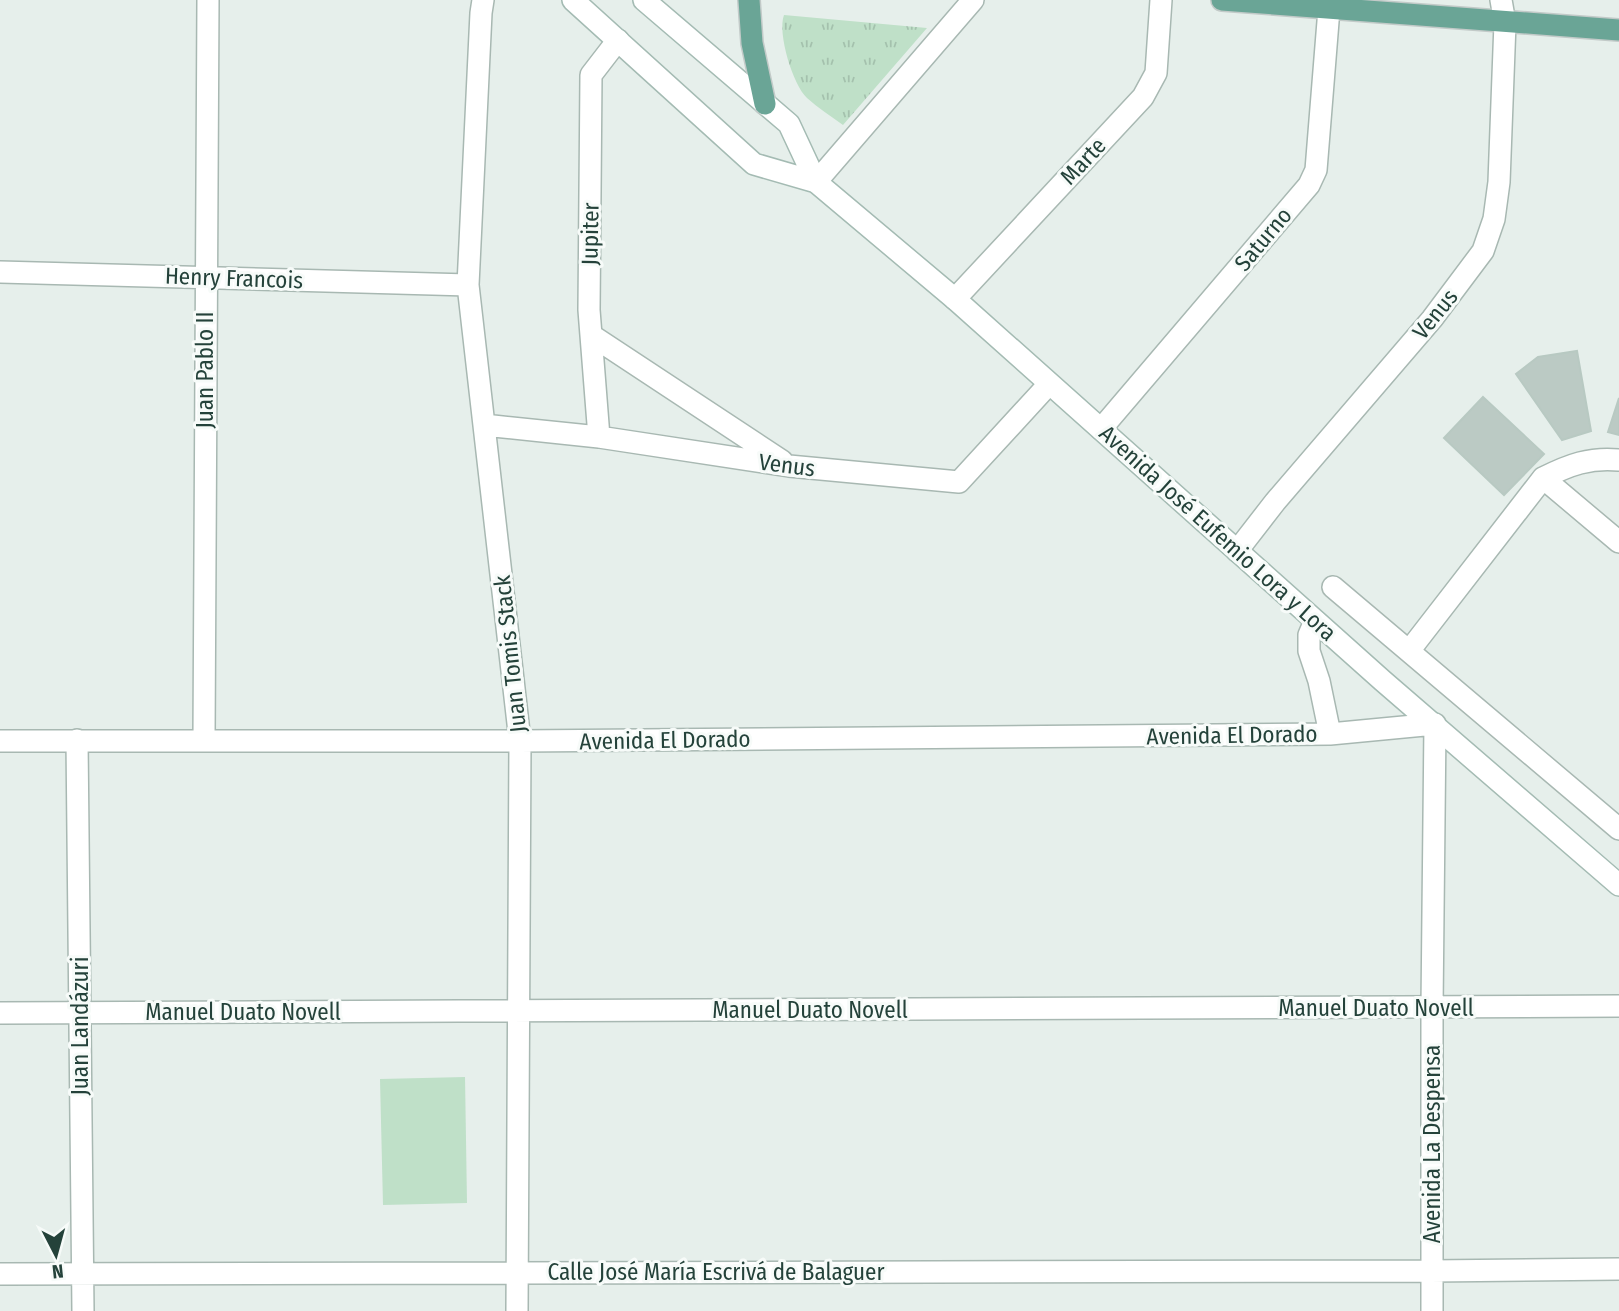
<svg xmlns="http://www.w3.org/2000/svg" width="1619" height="1311" font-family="'Fira Sans Condensed',sans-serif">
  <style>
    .grass { fill: url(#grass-tufts) }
    .park { fill: #bfe0c8 }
    .building { fill: #bbcac4; stroke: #b8c9c2; stroke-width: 2 }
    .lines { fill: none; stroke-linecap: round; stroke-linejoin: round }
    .street-casing { stroke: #a8b8b2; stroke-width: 24 }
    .secondary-casing { stroke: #a4bbb3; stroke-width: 24 }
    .primary-casing { stroke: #c2cac8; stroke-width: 24 }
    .street { stroke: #fff; stroke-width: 21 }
    .secondary { stroke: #fff; stroke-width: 21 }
    .primary { stroke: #6aa596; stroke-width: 21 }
    .labels { text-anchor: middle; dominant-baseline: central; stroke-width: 6; stroke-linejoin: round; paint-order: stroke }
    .street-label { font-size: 23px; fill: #24423a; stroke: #f7fbf9 }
  </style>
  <defs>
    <pattern id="grass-tufts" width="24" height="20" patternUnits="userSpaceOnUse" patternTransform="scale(1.75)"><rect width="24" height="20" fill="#bfe0c8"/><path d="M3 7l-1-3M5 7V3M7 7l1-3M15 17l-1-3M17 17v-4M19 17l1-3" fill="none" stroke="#a4c1ad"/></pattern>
  </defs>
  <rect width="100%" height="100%" fill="#e6efeb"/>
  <path class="grass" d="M784 15 927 28 843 125C831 116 818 108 807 98 793 85 777 33 784 15Z"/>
  <path class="park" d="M465 1077 467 1203 383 1205 380 1079Z"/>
  <path class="building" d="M1577 351 1591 431 1562 440 1516 374 1538 357Z
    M1483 397 1544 454 1504 495 1444 438Z
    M1619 398V435L1608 432Z"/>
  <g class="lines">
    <defs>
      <path id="street" d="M483 0 481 13 468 285 520 741 517 1311
        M816 182 973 0
        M0 272 468 285
        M955 299 1143 97 1156 73 1161 0
        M591 335 782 461
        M484 425 599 437 789 466 959 482 1049 384
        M1101 429 1309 185 1316 170 1329 9
        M599 437 589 310 591 75 618 40
        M1543 478 1619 542
        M1237 551 1275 502 1432 319 1483 251 1494 219 1499 182 1505 23 1501 0
        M1333 587 1619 829
        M1315 621 1309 635V651L1319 681 1330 734
        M1409 651 1543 478C1569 465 1590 457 1619 460
        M204 739 208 0
        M77 740 83 1311
        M0 741H520L1330 734 1435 724 1432 1008V1311
        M0 1013 1619 1006
        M0 1274 1431 1271 1619 1269"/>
      <path id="secondary" d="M573 0 754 164 816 182
        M644 0 789 124 816 182 955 299 1383 681 1619 885"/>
      <path id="primary" d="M749 0 752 43 765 104
        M1222 0 1619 30"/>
    </defs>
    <use href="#street" class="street-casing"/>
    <use href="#secondary" class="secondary-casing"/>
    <use href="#primary" class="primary-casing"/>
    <use href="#street" class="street"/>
    <use href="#secondary" class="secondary"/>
    <use href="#primary" class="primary"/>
  </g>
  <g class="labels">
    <g class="street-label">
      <text transform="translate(1083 161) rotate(-47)">Marte</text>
      <text transform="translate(590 234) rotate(-89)">Jupiter</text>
      <text transform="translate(1263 239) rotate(-50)">Saturno</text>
      <text transform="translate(234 278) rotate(2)">Henry Francois</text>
      <text transform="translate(1435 314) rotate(-51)">Venus</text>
      <text transform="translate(205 370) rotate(-90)">Juan Pablo II</text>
      <text transform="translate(787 465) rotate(7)">Venus</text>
      <text transform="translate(1218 533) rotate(42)">Avenida José Eufemio Lora y Lora</text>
      <text transform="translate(510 654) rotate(-96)">Juan Tomis Stack</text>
      <text transform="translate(1232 735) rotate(-1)">Avenida El Dorado</text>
      <text transform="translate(665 740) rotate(-1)">Avenida El Dorado</text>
      <text x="1376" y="1008">Manuel Duato Novell</text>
      <text x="810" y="1010">Manuel Duato Novell</text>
      <text x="243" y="1012">Manuel Duato Novell</text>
      <text transform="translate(80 1026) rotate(-90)">Juan Landázuri</text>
      <text transform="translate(1432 1144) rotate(-90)">Avenida La Despensa</text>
      <text x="716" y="1272">Calle José María Escrivá de Balaguer</text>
    </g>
  </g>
  <g transform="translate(56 1255) rotate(174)" stroke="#f7fbf9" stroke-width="5" paint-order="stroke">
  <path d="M0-5L12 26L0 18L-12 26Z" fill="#24423a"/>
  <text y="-10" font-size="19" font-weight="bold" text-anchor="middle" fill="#24423a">N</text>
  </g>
</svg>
